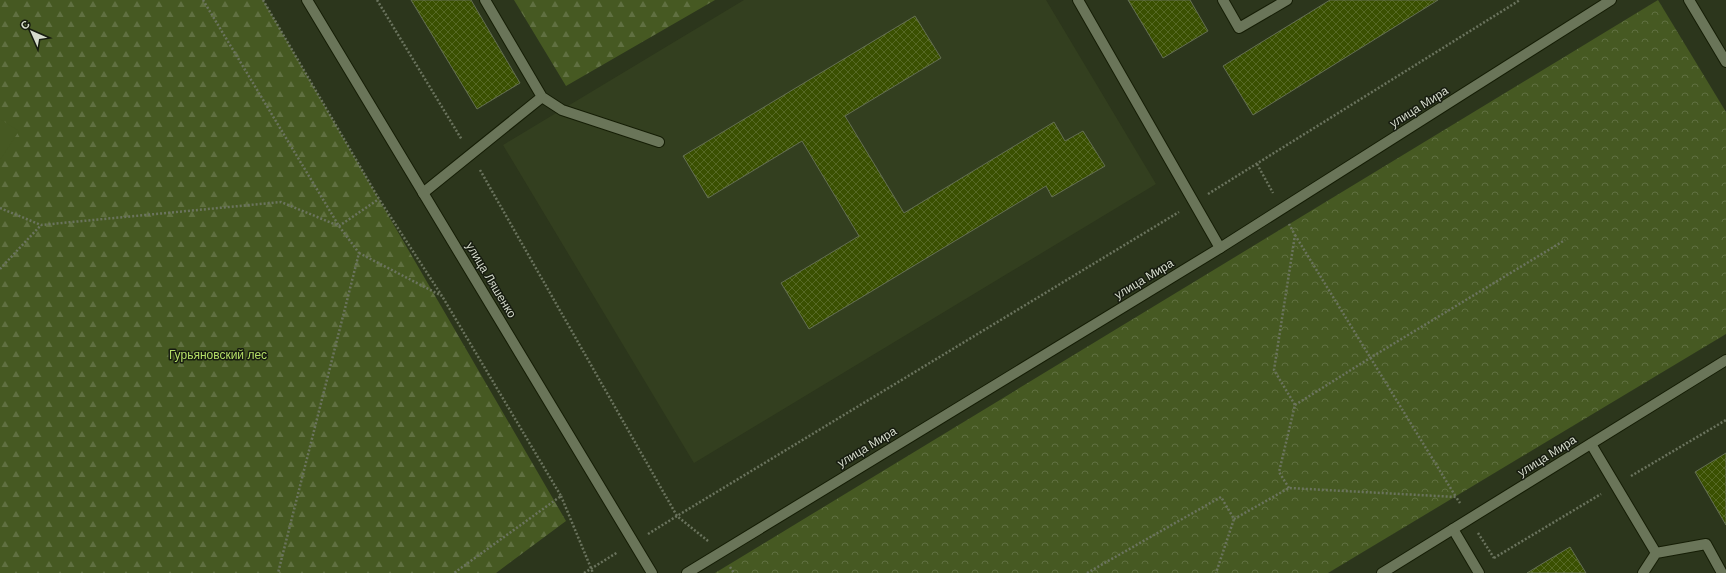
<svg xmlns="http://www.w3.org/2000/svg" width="1726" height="573" font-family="Arial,sans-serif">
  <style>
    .built { fill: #333f1f }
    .forest { fill: url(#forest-firs) }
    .park { fill: url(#park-crowns) }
    .garden { fill: #465922 }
    .building { fill: url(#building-cross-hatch); stroke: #646f53 }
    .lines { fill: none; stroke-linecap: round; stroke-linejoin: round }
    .lane-casing { stroke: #151d05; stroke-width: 12 }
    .secondary-casing { stroke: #151d05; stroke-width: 12 }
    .path { stroke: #6b745e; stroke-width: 2.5; stroke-dasharray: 2 2; stroke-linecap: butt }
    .lane { stroke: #6a7559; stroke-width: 10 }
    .secondary { stroke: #6a7559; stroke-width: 10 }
    .labels { text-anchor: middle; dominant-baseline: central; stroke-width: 3; stroke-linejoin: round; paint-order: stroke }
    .street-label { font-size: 12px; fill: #d6dccd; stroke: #171c10 }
    .park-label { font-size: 12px; fill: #b4de67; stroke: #171c10 }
  </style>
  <defs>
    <pattern id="forest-firs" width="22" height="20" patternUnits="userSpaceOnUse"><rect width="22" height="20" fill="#465922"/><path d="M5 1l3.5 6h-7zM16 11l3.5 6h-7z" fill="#607041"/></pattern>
    <pattern id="park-crowns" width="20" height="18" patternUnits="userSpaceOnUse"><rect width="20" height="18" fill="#465922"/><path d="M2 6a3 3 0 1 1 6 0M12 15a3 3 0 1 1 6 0" fill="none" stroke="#607041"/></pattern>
    <pattern id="building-cross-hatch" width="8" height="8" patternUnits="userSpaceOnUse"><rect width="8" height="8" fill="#3a5001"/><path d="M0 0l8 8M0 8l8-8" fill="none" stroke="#566925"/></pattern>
  </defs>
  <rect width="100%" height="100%" fill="#2c361c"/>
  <path class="built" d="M744 0H1046L1156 184 694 463 503 145Z"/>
  <path class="forest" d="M0 0H263L566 521 496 573H0Z
    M514 0H715L566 86Z"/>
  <path class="park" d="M1658 0 1726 112V334L1328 573H715Z"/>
  <path class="garden" d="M0 119 19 131 0 160Z"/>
  <path class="building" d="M411 0H471L520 83 477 109Z
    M1128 0H1190L1208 31 1163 58Z
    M1330 0H1438L1253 115 1223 66Z
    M915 16 941 58 845 116 904 213 1054 122 1065 141 1083 131 1105 166 1052 197 1046 186 809 329 781 283 859 236 802 141 708 198 683 156Z
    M1726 453V525L1695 472Z
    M1570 547 1586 573H1527L1545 562Z"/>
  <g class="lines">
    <defs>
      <path id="lane" d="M485 0 542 97 562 110 659 142
        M1078 0 1220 248
        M1223 0 1239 28 1287 0
        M1689 0 1726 62
        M423 193 542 97
        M1591 444 1656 553
        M1453 529 1479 573
        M1643 573 1656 553 1706 544 1722 573"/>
      <path id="secondary" d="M307 0 652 573
        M687 573 1220 248 1611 0
        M1382 573 1726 360"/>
    </defs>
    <use href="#lane" class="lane-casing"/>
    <use href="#secondary" class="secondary-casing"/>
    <path class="path" d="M203 0 339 226 359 253 278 573
      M263 0 379 199 442 296 561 496 454 573
      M377 0 462 140
      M1257 164 1273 193
      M480 170 677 516 1179 212
      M1208 194 1520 0
      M0 208 41 225 281 202 339 226 379 199
      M1295 235 1456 497
      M359 253 442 296
      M0 269 41 225
      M1295 405 1370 358 1565 240
      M1631 476 1726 420
      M1289 488 1279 472 1295 405 1274 370 1295 235 1289 224
      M561 496 593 573
      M1234 519 1289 488 1456 497 1460 503
      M1478 533 1494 558
      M648 534 677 516 708 541
      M1494 558 1601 494
      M730 567 734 573
      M584 573 618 552
      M1087 573 1221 497 1234 519 1216 573"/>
    <use href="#lane" class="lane"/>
    <use href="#secondary" class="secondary"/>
  </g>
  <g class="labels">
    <g class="street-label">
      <text transform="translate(1419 107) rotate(-32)">улица Мира</text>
      <text transform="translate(1144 279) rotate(-31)">улица Мира</text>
      <text transform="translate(491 280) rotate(59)">улица Ляшенко</text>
      <text transform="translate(867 447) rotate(-31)">улица Мира</text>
      <text transform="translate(1547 456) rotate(-32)">улица Мира</text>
    </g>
    <g class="park-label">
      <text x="218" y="355">Гурьяновский лес</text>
    </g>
  </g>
  <g transform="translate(32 32) rotate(315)" stroke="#171c10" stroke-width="3" paint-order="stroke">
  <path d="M0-3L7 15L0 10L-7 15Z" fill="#d6dccd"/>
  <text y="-6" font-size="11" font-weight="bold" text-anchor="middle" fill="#d6dccd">С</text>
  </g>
</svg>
